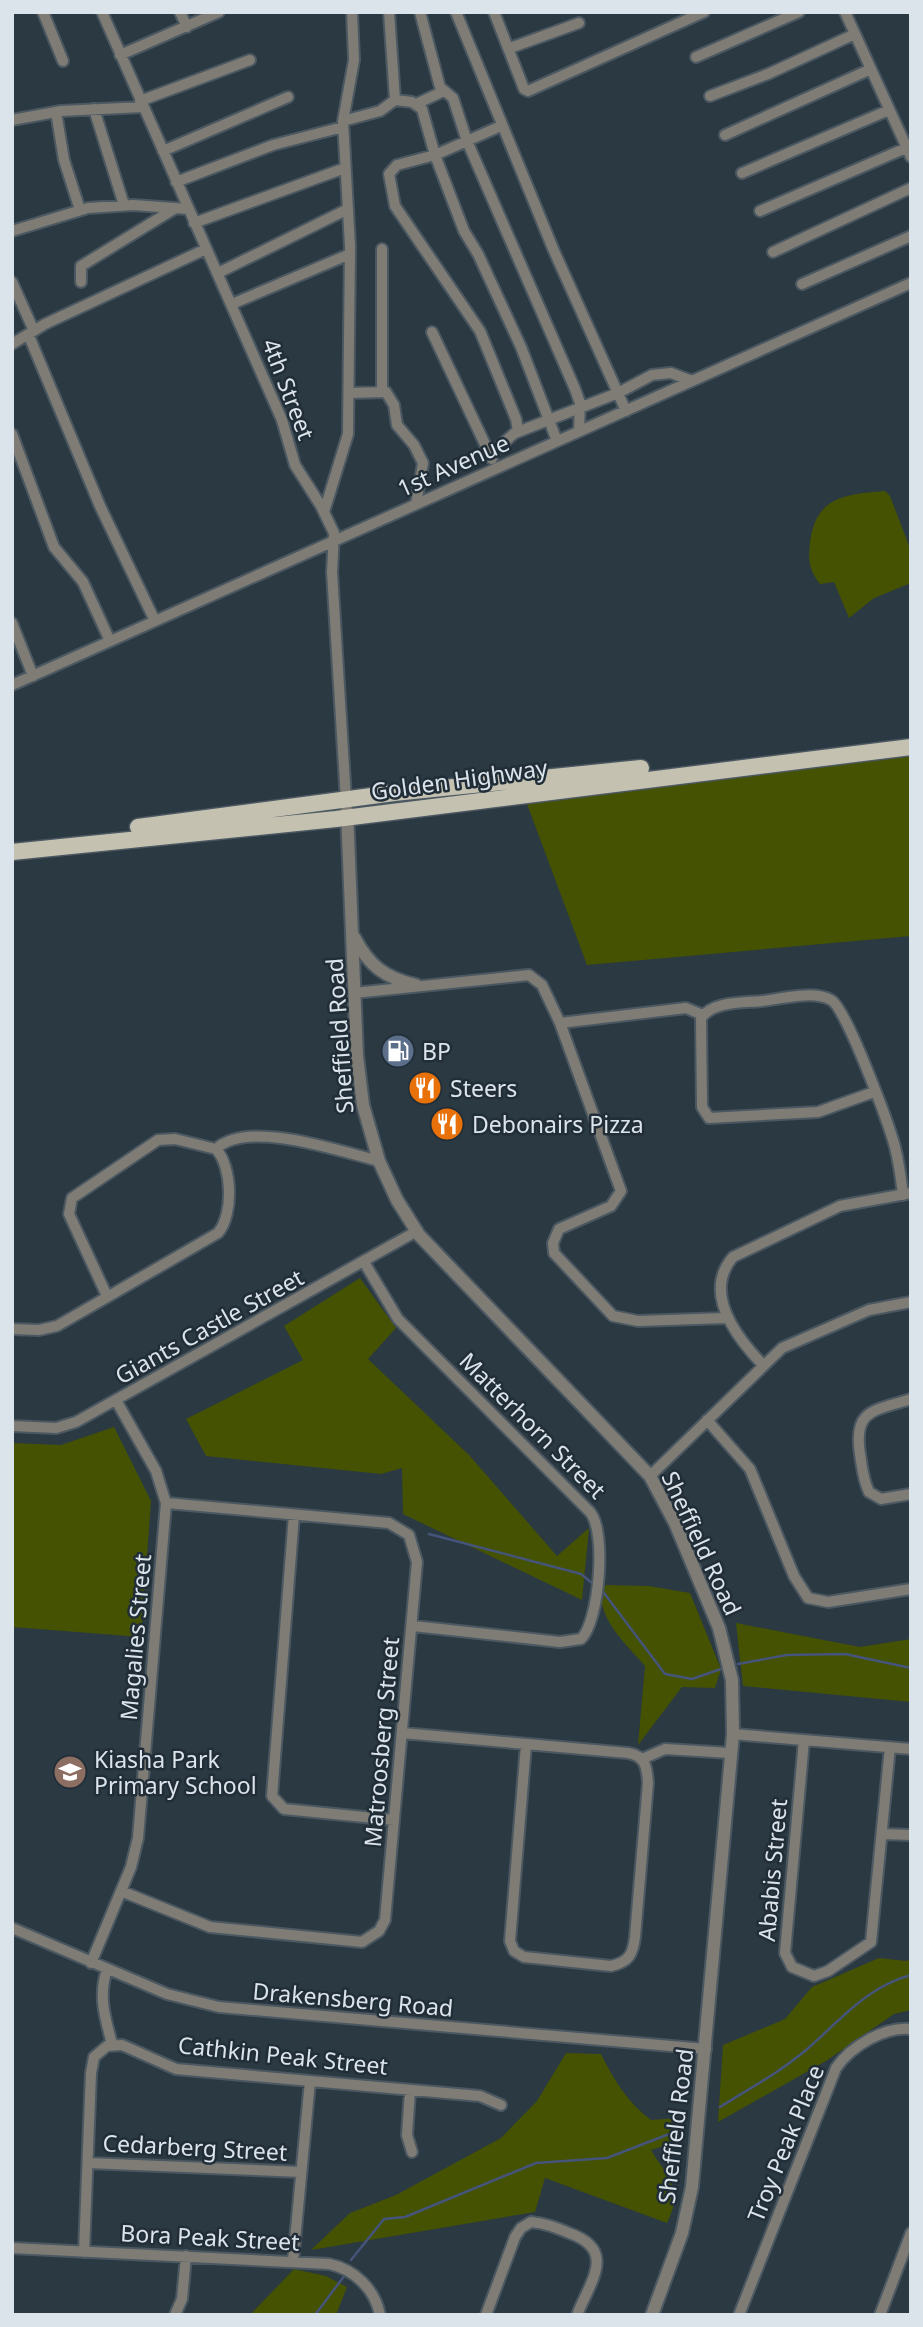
<svg xmlns="http://www.w3.org/2000/svg" width="923" height="2327" font-family="'Noto Sans',sans-serif">
  <style>
    .green { fill: #445202 }
    .lines { fill: none; stroke-linecap: round; stroke-linejoin: round }
    .stream { stroke: #45547a; stroke-width: 2.5 }
    .minor-casing { stroke: #4b5861; stroke-width: 14 }
    .tertiary-casing { stroke: #4b5861; stroke-width: 16 }
    .primary-casing { stroke: #4b5861; stroke-width: 19 }
    .minor { stroke: #7e7c75; stroke-width: 10 }
    .tertiary { stroke: #7e7c75; stroke-width: 12 }
    .primary { stroke: #c5c1b1; stroke-width: 16 }
    .labels { text-anchor: middle; dominant-baseline: central; stroke-width: 5; stroke-linejoin: round; paint-order: stroke }
    .street-label { font-size: 23px; fill: #dce4eb; stroke: #212e38 }
    .poi-label { font-size: 23px; fill: #dce4eb; stroke: #212e38; text-anchor: start }
  </style>
  <rect width="100%" height="100%" fill="#2b3943"/>
  <path class="green" d="M885 491 890 496 911 551V583L874 598 849 618 834 582 820 584C809 570 808 561 810 543 815 497 845 494 885 491Z
    M911 754V936L587 965 527 804Z
    M360 1278 396 1328 368 1359 469 1455 557 1556 589 1528 582 1600 403 1514 402 1468 381 1474 206 1456 186 1419 303 1360 284 1326Z
    M114 1427 151 1501 141 1637 12 1627V1443L61 1445Z
    M606 1585 649 1586 690 1593 721 1669 715 1688 682 1687 638 1745 645 1666C626 1644 598 1620 601 1589Z
    M736 1623 860 1647 911 1639V1702L743 1686Z
    M879 1958 906 1961 911 1959V2010L894 2014 826 2061 718 2122 723 2045 785 2019 812 1987Z
    M566 2053 601 2054C614 2080 627 2102 651 2120L679 2118 680 2132 676 2142 651 2150C669 2180 684 2188 667 2223L545 2178 535 2212 311 2250 350 2213 396 2195 501 2138 537 2101Z
    M294 2269 326 2276 347 2287 336 2315H250Z"/>
  <g class="lines">
    <path class="stream" d="M429 1534 581 1574 592 1583
      M601 1589 665 1674 692 1679 721 1669
      M738 1664 787 1655 845 1654 911 1668
      M720 2107C749 2089 780 2072 806 2050 840 2021 866 1987 911 1975
      M351 2260 384 2219 405 2217 536 2163 607 2158 677 2131
      M315 2315 345 2275"/>
    <defs>
      <path id="minor" d="M43 12 63 61
        M102 12 282 420 295 465 321 506 334 533 332 572 346 800
        M180 12 187 27
        M420 12 440 87 453 98 467 141 575 389 580 403 579 431
        M456 12 554 251 626 411
        M494 12 524 89 528 91 704 12
        M845 12 911 157
        M510 48 579 23
        M120 55 219 12
        M696 57 799 12
        M710 96 768 74 855 34
        M395 100 412 102 422 109 435 155 464 231 478 254 521 347 557 441
        M140 101 250 60
        M416 104 444 91
        M94 109 124 205
        M56 112 64 160 80 210
        M12 120 61 111 143 107
        M343 121 380 111 395 100 389 12
        M725 135 871 69
        M163 151 288 97
        M742 173 889 110
        M176 182 273 145 343 127
        M760 211 906 148
        M194 223 345 168
        M12 231 88 208 133 205 188 209
        M773 252 911 188
        M218 273 348 209
        M12 282 34 331
        M81 282V266L174 209
        M802 284 911 236
        M232 304 350 254
        M432 332 492 459
        M29 336 100 506 155 621
        M12 344 45 324 206 249
        M382 392V249
        M349 393 386 392 394 405 397 425 414 445 423 463 416 504
        M515 433 618 393 652 375 671 373 692 381
        M12 434 54 547 83 582 110 641
        M490 455 518 430 516 419 480 331 395 206 389 174 397 165 435 155 501 126
        M324 512 348 434 350 246 343 121 354 60 352 12
        M12 623 33 676
        M12 685 911 283
        M354 993 529 975 542 985 560 1023 621 1191 611 1206 559 1229 553 1243 554 1253 613 1316 638 1321 726 1318
        M560 1023 686 1008 703 1015
        M874 1092 818 1112 709 1118 702 1107 701 1018C713 1001 743 1003 762 1001 781 999 813 990 831 1000 846 1007 889 1125 895 1147 899 1163 901 1178 903 1195
        M216 1149C247 1119 339 1151 379 1161
        M364 1262 398 1319 590 1512C607 1532 599 1622 581 1639L560 1642 413 1626
        M12 1329 39 1330 57 1326 218 1233C234 1214 232 1166 216 1149L175 1139 158 1140 72 1198 69 1214 107 1296
        M763 1365C737 1338 702 1293 733 1257L840 1206 911 1193
        M911 1399C874 1411 853 1409 860 1454 862 1467 863 1480 869 1492L881 1499 911 1494
        M707 1420 750 1469 794 1576 808 1598 828 1602 911 1589
        M12 1426 56 1428 76 1422 417 1231
        M650 1476 782 1348 869 1310 911 1302
        M294 1515 272 1796 284 1809 394 1820
        M402 1733 628 1753C646 1756 647 1768 648 1783L635 1937C633 1954 629 1962 611 1966L524 1957 514 1951 510 1941 526 1745
        M733 1734 911 1749
        M804 1740 785 1953 792 1967 814 1976 828 1971 871 1942 890 1747
        M642 1759 665 1749 730 1753
        M883 1834 911 1835
        M121 1891 210 1927 362 1942 379 1931 385 1920 417 1562 409 1535 389 1523 166 1503
        M12 1928 167 1994 219 2007 706 2049
        M91 1963 131 1867 138 1838 166 1503 156 1471 117 1402
        M107 1969C98 1997 105 2017 112 2044
        M410 2090 407 2135 412 2152
        M88 2163 301 2172
        M12 2248 329 2264C354 2269 375 2289 380 2315
        M84 2252 91 2073 94 2057 107 2046 122 2045 176 2069 480 2096 501 2105
        M293 2261 310 2081
        M175 2315 182 2299 186 2256
        M486 2315 515 2237 521 2228 531 2222C545 2223 557 2228 569 2233 617 2250 591 2280 577 2315
        M739 2315 836 2068C851 2046 885 2026 911 2029
        M880 2315 911 2233"/>
      <path id="tertiary" d="M347 811 357 1056 363 1105 379 1161 397 1200 419 1235 650 1476 675 1523 719 1628 732 1680 733 1734 692 2187 682 2233 652 2315
        M354 937C369 966 385 978 416 985"/>
      <path id="primary" d="M138 827 394 793 641 768
        M12 852 336 819 911 747"/>
    </defs>
    <use href="#minor" class="minor-casing"/>
    <use href="#tertiary" class="tertiary-casing"/>
    <use href="#primary" class="primary-casing"/>
    <use href="#minor" class="minor"/>
    <use href="#tertiary" class="tertiary"/>
    <use href="#primary" class="primary"/>
  </g>
  <defs>
    <symbol id="fuel-disc" viewBox="-11 -11 22 22"><circle r="9.5" fill="#5c6f8a" stroke="#212e38"/><path d="M-5.5-6h7V0h2V4h1.3V-2.5L3-4.5l.8-.8L6-3V5H2.5V1h-1V6h-7ZM-4.2-4.7v3.2H.2V-4.7Z" fill="#fff"/></symbol>
    <symbol id="restaurant-disc" viewBox="-11 -11 22 22"><circle r="9.5" fill="#e8710a" stroke="#212e38"/><path d="M-5-6h1v4h1v-4h1v4h1v-4h1v5L-1.5 .5V6h-2V.5L-5-1ZM5-6V6H3V1.5H1.5Q1.5-4 5-6Z" fill="#fff"/></symbol>
    <symbol id="school-disc" viewBox="-11 -11 22 22"><circle r="9.5" fill="#8d6e63" stroke="#212e38"/><path d="M0-5L7-2L0 1L-7-2ZM-4 1L0 2.5L4 1V4Q0 6-4 4Z" fill="#fff"/></symbol>
  </defs>
  <g fill-rule="evenodd">
    <use href="#fuel-disc" x="379" y="1032" width="38" height="38"/>
    <use href="#restaurant-disc" x="406" y="1069" width="38" height="38"/>
    <use href="#restaurant-disc" x="428" y="1105" width="38" height="38"/>
    <use href="#school-disc" x="51" y="1753" width="38" height="38"/>
  </g>
  <g class="labels">
    <g class="street-label">
      <text transform="translate(289 389) rotate(69)">4th Street</text>
      <text transform="translate(453 465) rotate(-24)">1st Avenue</text>
      <text transform="translate(459 779) rotate(-8)">Golden Highway</text>
      <text transform="translate(339 1036) rotate(-94)">Sheffield Road</text>
      <text transform="translate(209 1326) rotate(-29)">Giants Castle Street</text>
      <text transform="translate(533 1425) rotate(45)">Matterhorn Street</text>
      <text transform="translate(702 1543) rotate(65)">Sheffield Road</text>
      <text transform="translate(135 1637) rotate(-85)">Magalies Street</text>
      <text transform="translate(381 1742) rotate(-85)">Matroosberg Street</text>
      <text transform="translate(772 1870) rotate(-85)">Ababis Street</text>
      <text transform="translate(353 1999) rotate(5)">Drakensberg Road</text>
      <text transform="translate(283 2055) rotate(6)">Cathkin Peak Street</text>
      <text transform="translate(675 2126) rotate(-83)">Sheffield Road</text>
      <text transform="translate(785 2143) rotate(-68)">Troy Peak Place</text>
      <text transform="translate(195 2147) rotate(3)">Cedarberg Street</text>
      <text transform="translate(210 2237) rotate(3)">Bora Peak Street</text>
    </g>
    <g class="poi-label">
      <text x="422" y="1051">BP</text>
      <text x="450" y="1088">Steers</text>
      <text x="472" y="1124">Debonairs Pizza</text>
      <text x="94" y="1759">Kiasha Park<tspan x="94" dy="26">Primary School</tspan></text>
    </g>
  </g>
  <rect width="923" height="2327" fill="none" stroke="#dce4eb" stroke-width="28"/>
</svg>
